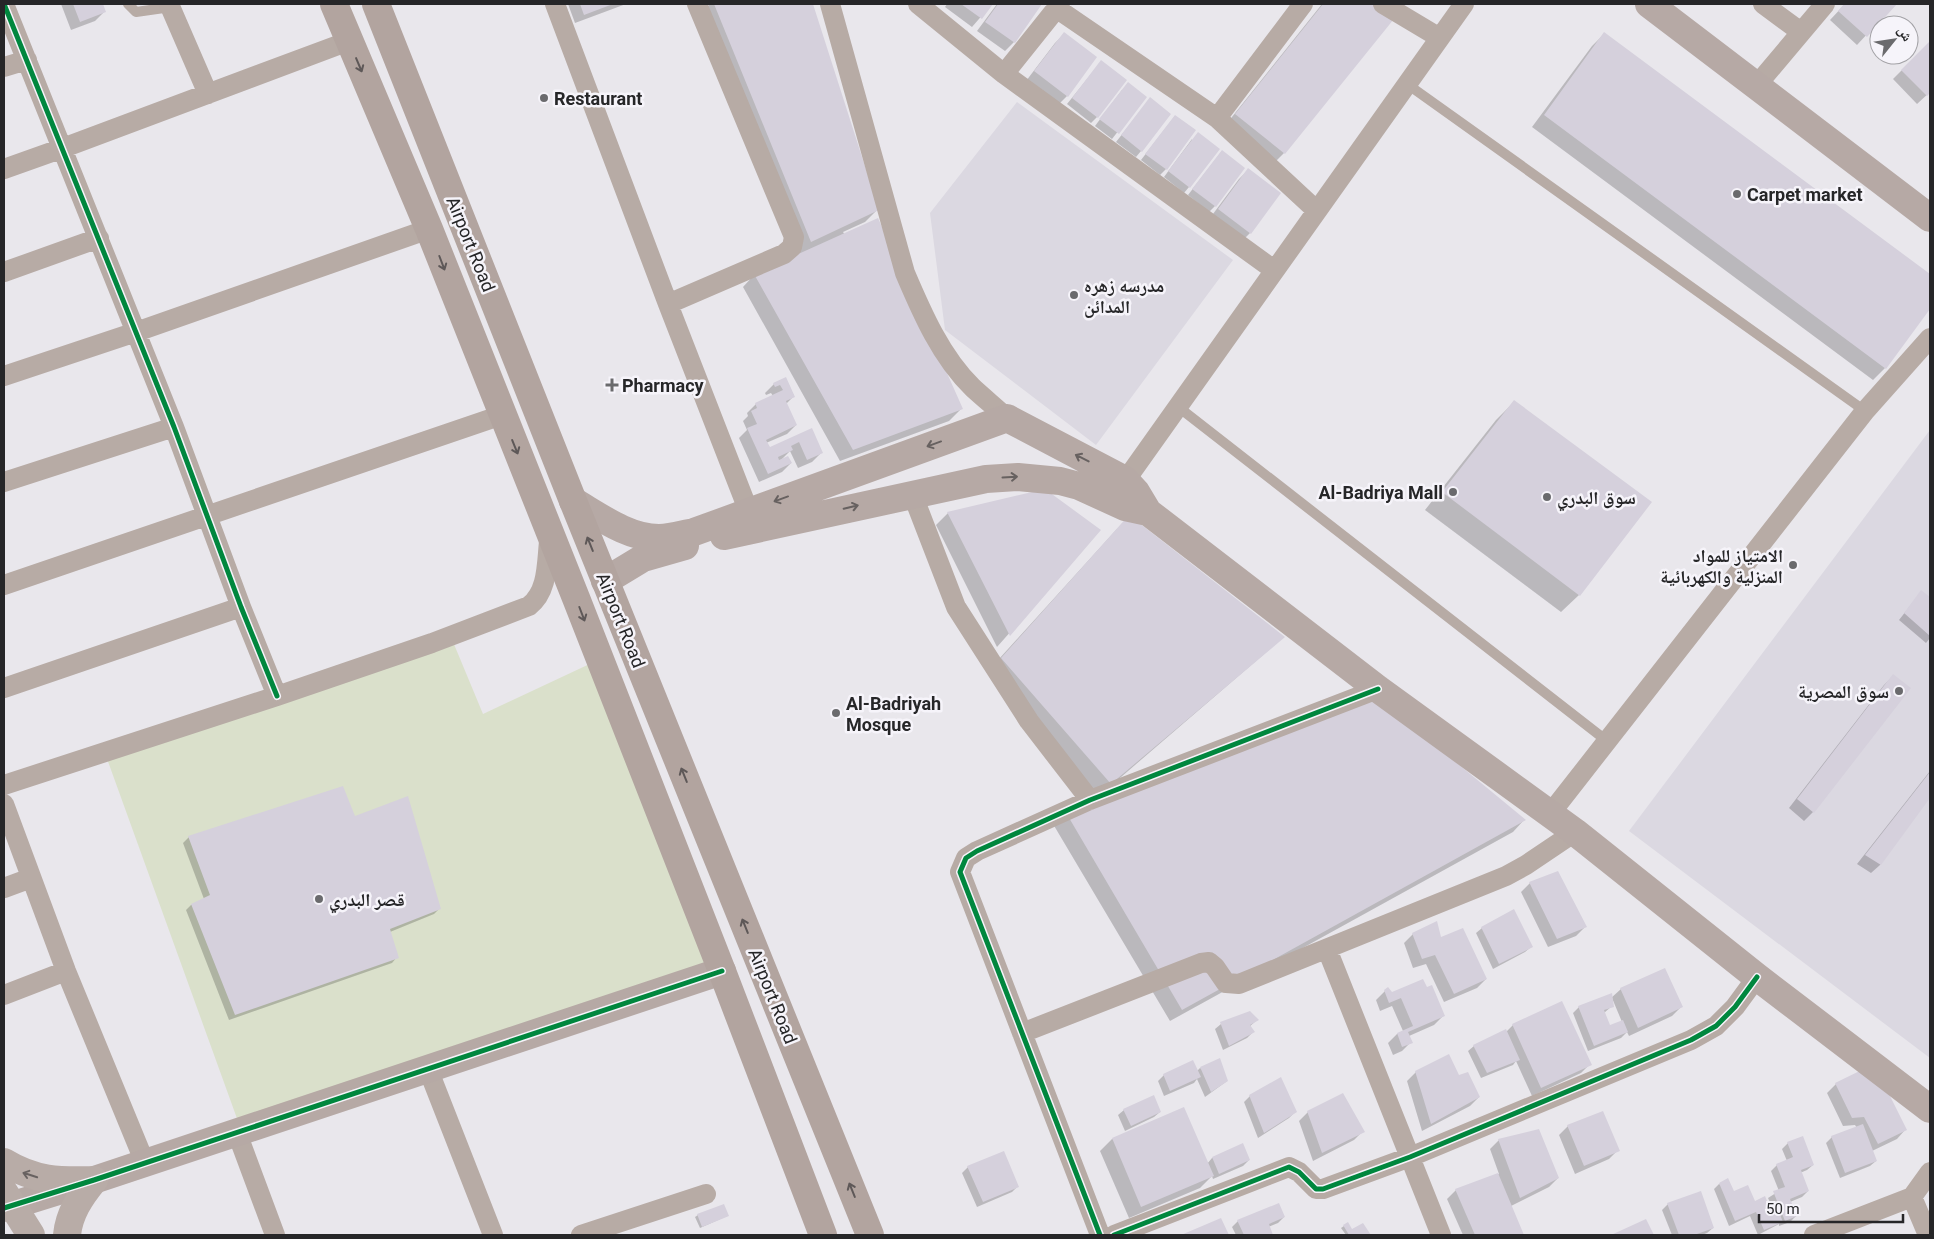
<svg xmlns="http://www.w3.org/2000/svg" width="1934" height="1239" font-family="Roboto,'Noto Naskh Arabic',sans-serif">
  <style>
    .built { fill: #dbd8e1 }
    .green { fill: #dae0cb }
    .shadow { fill: #0003; fill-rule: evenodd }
    .building { fill: #d5d0dc }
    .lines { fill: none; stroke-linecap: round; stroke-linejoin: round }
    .lane { stroke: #b7aba5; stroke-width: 10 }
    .street { stroke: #b7aba5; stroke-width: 20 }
    .secondary { stroke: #b6a9a5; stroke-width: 28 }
    .primary { stroke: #b8aca7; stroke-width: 28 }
    .highway { stroke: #b2a49f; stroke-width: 28 }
    .cycleway-casing { stroke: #f6f4fa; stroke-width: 8 }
    .cycleway { stroke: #00873e; stroke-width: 5 }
    .oneway { stroke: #5e5858 }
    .oneway2 { stroke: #676160 }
    .oneway3 { stroke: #686261 }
    .poi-dot { fill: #6a6a6d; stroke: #f6f4fa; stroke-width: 2 }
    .labels { text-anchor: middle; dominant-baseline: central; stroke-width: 5; stroke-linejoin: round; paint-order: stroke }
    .poi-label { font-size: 18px; font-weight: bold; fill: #262628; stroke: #f6f4fa; text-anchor: start }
    .street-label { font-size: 18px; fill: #262628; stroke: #f6f4fa }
  </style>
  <rect width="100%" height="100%" fill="#e9e7ec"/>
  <path class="built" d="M1017 102 1233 260 1096 445 945 330 930 213Z
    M1930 430V1058L1629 831Z"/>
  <path class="green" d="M451 637 483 714 596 661 717 969 239 1124 106 756Z"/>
  <path class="shadow" d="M61 4H101L104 12 95 21 71 30Z
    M568 4H626L575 23Z
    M710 4H811L877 210 865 222 843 232 961 409 949 421 840 461 743 287 754 275 799 255 701 13Z
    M947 4H992L972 27 945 7Z
    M997 4H1041L1014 42 1005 51 977 31Z
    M1322 4H1404L1284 153 1272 165 1224 127Z
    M1845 4H1895L1857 45 1830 20Z
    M1064 34 1067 96 1058 105 1026 81 1055 43Z
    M1604 34 1930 276V307L1885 368 1873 380 1532 127 1592 46Z
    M1930 42V92L1917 104 1893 79Z
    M1096 68 1097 117 1091 123 1067 104Z
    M1122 90 1145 97 1112 139 1095 126Z
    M1150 99 1141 151 1136 157 1116 142Z
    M1175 116 1166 169 1160 175 1141 160Z
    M1192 139 1189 187 1184 193 1164 177Z
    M1222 151 1215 206 1209 212 1188 195Z
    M1248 170 1250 233 1241 242 1210 218 1239 179Z
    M786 379 794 396 786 404 796 425 787 434 766 443 769 449 811 430 821 453 812 462 798 468 790 451 781 460 791 463 782 472 759 482 739 438 747 430 743 421 748 416 747 413 756 404 773 396 771 393 766 395 765 393 774 384Z
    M1514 402 1579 595 1561 612 1425 510 1496 420Z
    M948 513 1100 530 997 647 936 525Z
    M1117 529 1271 648 1099 796 989 670Z
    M1921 592 1930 599V638L1926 643 1899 620Z
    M1893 676 1909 688 1813 812 1804 821 1789 808 1884 685Z
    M1377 699 1524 820 1513 832 1170 1021 1053 824Z
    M1930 771V796L1880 865 1871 873 1857 864Z
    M354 818 440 908 434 914 390 932 397 957 392 963 229 1020 186 910 191 905 204 899 183 843 189 837Z
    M1530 883 1585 927 1576 936 1548 947 1521 892Z
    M1482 928 1531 947 1525 952 1493 969 1476 933Z
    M1413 934 1440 938 1486 979 1477 988 1444 1002 1426 964 1413 968 1404 943Z
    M1621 989 1681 1007 1672 1016 1629 1036 1627 1032 1621 1038 1588 1051 1573 1013 1579 1007 1611 998ZM1612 998 1622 1022 1609 1027 1604 1013 1612 1006Z
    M1385 991 1443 1016 1434 1025 1409 1036 1411 1042 1402 1051 1393 1055 1388 1043 1397 1034 1403 1031 1392 1006 1380 1011 1376 1000Z
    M1257 1020 1249 1027 1253 1032 1247 1038 1223 1050 1215 1029 1221 1024Z
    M1513 1025 1590 1064 1581 1073 1532 1096 1516 1061 1513 1065 1481 1078 1468 1051 1474 1046 1506 1032Z
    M1200 1068 1227 1081 1205 1097 1197 1079 1194 1083 1164 1096 1158 1081 1164 1075 1197 1071Z
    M1416 1072 1459 1077 1479 1097 1470 1106 1422 1131 1407 1081Z
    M1836 1084 1905 1130 1897 1139 1872 1151 1876 1161 1870 1166 1840 1178 1826 1143 1832 1137 1857 1128 1855 1125 1843 1126 1827 1093Z
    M1250 1096 1295 1112 1289 1118 1258 1138 1244 1102Z
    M1124 1110 1160 1112 1154 1117 1125 1131 1118 1115Z
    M1308 1112 1363 1131 1354 1140 1313 1161 1299 1121Z
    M1568 1126 1618 1150 1609 1159 1575 1174 1559 1135Z
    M1112 1139 1207 1164 1212 1158 1249 1160 1243 1166 1213 1179 1212 1176 1200 1188 1129 1218 1100 1151Z
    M1499 1140 1558 1178 1549 1187 1511 1206 1523 1235H1463L1447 1199 1456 1190 1499 1174 1490 1149Z
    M1788 1143 1813 1165 1807 1170 1800 1173 1808 1191 1802 1197 1790 1202 1796 1216 1790 1222 1779 1226V1224L1758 1235 1750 1216 1729 1226 1714 1189 1719 1184 1754 1202 1772 1207 1768 1198 1779 1191 1771 1171 1777 1165 1787 1161 1782 1149Z
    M968 1167 1018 1186 1012 1192 977 1207 962 1173Z
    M1668 1204 1713 1228 1707 1233 1702 1235H1672L1662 1210Z
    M698 1215 727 1216 700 1228 695 1217Z
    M1284 1217 1278 1223 1268 1227 1272 1235H1236L1232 1227 1238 1221Z
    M1363 1224 1369 1235H1346L1341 1228 1344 1226 1351 1231Z"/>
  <path class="building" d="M73 4H103L106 12 80 22Z
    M580 4H613L584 15Z
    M714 4H813L879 210 811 242Z
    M961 4H993L982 19Z
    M998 4H1042L1015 43 985 22Z
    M1323 4H1406L1285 154 1235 114Z
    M1844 4H1897L1867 37 1838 11Z
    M1064 32 1097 57 1068 97 1034 71Z
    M1604 32 1930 274V309L1886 369 1544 115Z
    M1930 41V93L1927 96 1901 70Z
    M1101 60 1127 80 1098 118 1072 98Z
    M1128 82 1147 97 1119 134 1099 119Z
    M1150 97 1171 114 1142 152 1121 135Z
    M1175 115 1196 130 1167 170 1145 154Z
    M1198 132 1220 149 1190 188 1168 171Z
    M1222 150 1245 168 1216 207 1192 189Z
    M1248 168 1281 193 1251 234 1218 209Z
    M878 218 963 409 853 450 754 274Z
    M786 377 795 397 786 401 797 425 766 440 770 447 812 428 823 453 807 460 799 442 791 446 793 450 778 457 779 460 788 456 792 463 768 474 747 428 757 424 751 411 757 408 755 403 783 390 780 385 775 387 773 383Z
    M1514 400 1652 502 1580 596 1442 492Z
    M1045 489 1101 530 1010 636 947 512Z
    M1129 515 1285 637 1111 784 1001 658Z
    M1921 590 1930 597V636L1904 613Z
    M1893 674 1911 688 1814 813 1797 799Z
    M1378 698 1526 820 1182 1010 1065 811Z
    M1930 772V798L1881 865 1865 855Z
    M343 786 355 816 408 796 441 909 390 929 399 958 235 1015 191 904 210 895 188 836Z
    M1558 871 1587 927 1557 939 1529 882Z
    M1514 909 1533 947 1499 964 1481 927Z
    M1437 921 1441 937 1463 928 1487 979 1454 994 1435 955 1422 959 1412 933Z
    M1665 968 1683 1007 1638 1028 1620 988Z
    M1423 979 1427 987 1432 985 1445 1016 1408 1032 1413 1043 1402 1047 1397 1033 1413 1026 1401 998 1389 1003 1384 990 1388 987 1392 992Z
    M1612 993 1614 1007 1604 1010 1610 1025 1623 1020 1628 1032 1594 1046 1578 1006Z
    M1562 1001 1592 1065 1541 1088 1512 1024Z
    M1250 1011 1259 1020 1250 1025 1255 1032 1229 1046 1220 1022Z
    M1506 1029 1520 1060 1487 1073 1473 1045Z
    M1449 1054 1459 1075 1468 1072 1480 1097 1431 1124 1415 1071Z
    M1220 1058 1228 1081 1211 1092 1200 1067Z
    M1193 1060 1201 1077 1170 1091 1163 1074Z
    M1874 1064 1907 1130 1878 1144 1864 1117 1852 1118 1835 1083Z
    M1281 1077 1297 1112 1264 1133 1249 1095Z
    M1343 1093 1365 1132 1322 1153 1307 1111Z
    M1154 1095 1161 1112 1131 1126 1123 1109Z
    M1184 1107 1214 1176 1141 1207 1112 1138Z
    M1603 1111 1620 1151 1584 1166 1567 1125Z
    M1863 1124 1877 1161 1845 1173 1831 1136Z
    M1539 1129 1559 1178 1520 1198 1498 1139Z
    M1803 1136 1814 1165 1801 1170 1809 1191 1790 1199 1797 1216 1785 1221 1773 1191 1785 1187 1776 1164 1793 1157 1787 1142Z
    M1243 1143 1250 1160 1219 1174 1212 1157Z
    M1004 1151 1019 1187 983 1202 967 1166Z
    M1498 1173 1524 1235H1475L1455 1189Z
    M1728 1178 1734 1191 1748 1185 1755 1201 1765 1196 1769 1206 1776 1205 1783 1222 1764 1230 1756 1212 1735 1221 1719 1183Z
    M1701 1191 1714 1228 1694 1235H1679L1667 1203Z
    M1279 1203 1285 1217 1269 1224 1273 1235H1244L1237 1220Z
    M724 1204 729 1216 702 1227 697 1214Z
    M1221 1218 1229 1235H1181Z
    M1646 1219 1654 1235H1611Z
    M1348 1222 1352 1229 1363 1223 1371 1235H1349L1343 1225Z"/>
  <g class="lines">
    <path class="lane" d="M128 4 136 12 171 7
      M1407 84 1865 411
      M1177 406 1607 741"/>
    <path class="street" d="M4 4 174 427 241 607 277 696
      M169 4 208 94
      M555 4 668 304 754 525
      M830 4 905 273C922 313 941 357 973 388 984 398 996 408 1007 418
      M918 4 1004 74 1274 270
      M1383 4 1440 38
      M1763 4 1801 32
      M1056 8 1217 118 1317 211
      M4 67 27 60
      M1004 74 1060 4
      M1756 86 1825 4
      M1217 118 1303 4
      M4 169 63 148 349 41
      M4 272 99 238
      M668 304 784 254 792 247 794 237 697 4
      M4 376 136 332 429 229
      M4 482 174 427
      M1118 491 1464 4
      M912 493 956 607 1029 721 1090 800
      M4 585 502 415
      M4 688 241 607
      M4 785 277 696 432 643 529 606C550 590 546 558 550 534
      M4 804 66 971 145 1163
      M1550 814 1865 411 1930 338
      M4 888 31 878
      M1327 949 1441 1235
      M4 995 66 971
      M1022 1033 1201 963 1209 962 1215 967 1226 983 1239 984 1506 876 1526 865 1575 832
      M428 1069 493 1235
      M237 1133 275 1235
      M1912 1197 1928 1235
      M581 1235 706 1194
      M1100 1235 960 872 966 858 977 851 1090 800 1378 689
      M1114 1235 1289 1167 1299 1172 1316 1189H1323L1410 1157 1691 1040 1716 1026 1735 1007 1757 977
      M1814 1235 1912 1197 1930 1172"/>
    <path class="secondary" d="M1649 4 1930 218
      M573 501C599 516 628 538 659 538 671 538 683 534 694 532L1007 418 1125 480 1136 492 1148 512 1378 689 1575 832 1757 977 1930 1109
      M724 536 986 479 1018 477 1060 481 1079 486 1125 507 1148 512
      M605 581 643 558 685 546
      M4 1208 94 1180 722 971"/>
    <path class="primary" d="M4 1162C35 1181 59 1181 94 1180
      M4 1192 31 1235
      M67 1235C69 1214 80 1197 94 1180"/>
    <path class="highway" d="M334 4 429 229 576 598 722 971 823 1235
      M376 4 573 501 870 1235"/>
    <defs>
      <path id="cycleway" d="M4 4 174 427 241 607 277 696
        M4 1208 94 1180 722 971
        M1100 1235 960 872 966 858 977 851 1090 800 1378 689
        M1114 1235 1289 1167 1299 1172 1316 1189H1323L1410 1157 1691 1040 1716 1026 1735 1007 1757 977"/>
    </defs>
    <use href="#cycleway" class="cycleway-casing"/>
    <use href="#cycleway" class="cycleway"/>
  </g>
  <defs><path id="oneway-shaft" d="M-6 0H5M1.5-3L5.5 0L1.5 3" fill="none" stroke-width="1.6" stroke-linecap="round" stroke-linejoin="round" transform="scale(1.25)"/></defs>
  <g class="oneway">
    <use href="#oneway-shaft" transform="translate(359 65) rotate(67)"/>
    <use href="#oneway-shaft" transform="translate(442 263) rotate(69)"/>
    <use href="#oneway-shaft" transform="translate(515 447) rotate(68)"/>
    <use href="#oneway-shaft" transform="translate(590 544) rotate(-112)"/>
    <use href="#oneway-shaft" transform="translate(582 614) rotate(69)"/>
    <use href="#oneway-shaft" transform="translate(684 775) rotate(-112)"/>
    <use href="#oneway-shaft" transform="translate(745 926) rotate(-112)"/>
    <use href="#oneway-shaft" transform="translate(852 1190) rotate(-112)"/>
  </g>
  <g class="oneway2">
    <use href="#oneway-shaft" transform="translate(934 444) rotate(160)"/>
    <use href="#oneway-shaft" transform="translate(1082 458) rotate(-153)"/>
    <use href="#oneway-shaft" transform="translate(1010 477) rotate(-3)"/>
    <use href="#oneway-shaft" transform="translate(781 499) rotate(160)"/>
    <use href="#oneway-shaft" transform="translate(851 507) rotate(-13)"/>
  </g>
  <use class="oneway3" href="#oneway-shaft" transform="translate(30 1175) rotate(-162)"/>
  <g class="poi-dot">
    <circle cx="544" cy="98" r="5"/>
    <circle cx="1737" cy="194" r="5"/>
    <circle cx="1074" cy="295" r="5"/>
    <path d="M609.5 377.5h5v5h5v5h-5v5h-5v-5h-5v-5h5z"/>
    <circle cx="1453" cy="492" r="5"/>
    <circle cx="1547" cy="497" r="5"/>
    <circle cx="1793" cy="565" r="5"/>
    <circle cx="1899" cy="691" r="5"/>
    <circle cx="836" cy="713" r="5"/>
    <circle cx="319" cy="899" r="5"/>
  </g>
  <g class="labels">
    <g class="poi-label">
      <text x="554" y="98">Restaurant</text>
      <text x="1747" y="194">Carpet market</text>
      <text x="1084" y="285">مدرسه زهره<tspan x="1084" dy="21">المدائن</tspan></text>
      <text x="622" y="385">Pharmacy</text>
      <text x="1443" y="492" text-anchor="end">Al-Badriya Mall</text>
      <text x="1557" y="497">سوق البدري</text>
      <text x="1783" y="555" text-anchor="end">الامتياز للمواد<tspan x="1783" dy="21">المنزلية والكهربائية</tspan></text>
      <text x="1889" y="691" text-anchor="end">سوق المصرية</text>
      <text x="846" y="703">Al-Badriyah<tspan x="846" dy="21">Mosque</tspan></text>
      <text x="329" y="899">قصر البدري</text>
    </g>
    <g class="street-label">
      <text transform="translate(471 244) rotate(68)">Airport Road</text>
      <text transform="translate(621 620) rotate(68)">Airport Road</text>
      <text transform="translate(773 996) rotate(68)">Airport Road</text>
    </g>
  </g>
  <rect width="1934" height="1239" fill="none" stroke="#262628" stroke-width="10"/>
  <g transform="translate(1894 40) rotate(60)"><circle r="24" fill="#f6f4fa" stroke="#a3a2a6"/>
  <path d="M0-4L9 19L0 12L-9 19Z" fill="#6a6a6d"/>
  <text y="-8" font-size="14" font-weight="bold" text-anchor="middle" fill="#262628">ش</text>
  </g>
  <path d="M1759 1214v8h144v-8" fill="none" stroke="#262628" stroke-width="2.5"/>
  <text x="1766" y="1214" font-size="15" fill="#262628" stroke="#f6f4fa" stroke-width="4" paint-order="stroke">50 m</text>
</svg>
